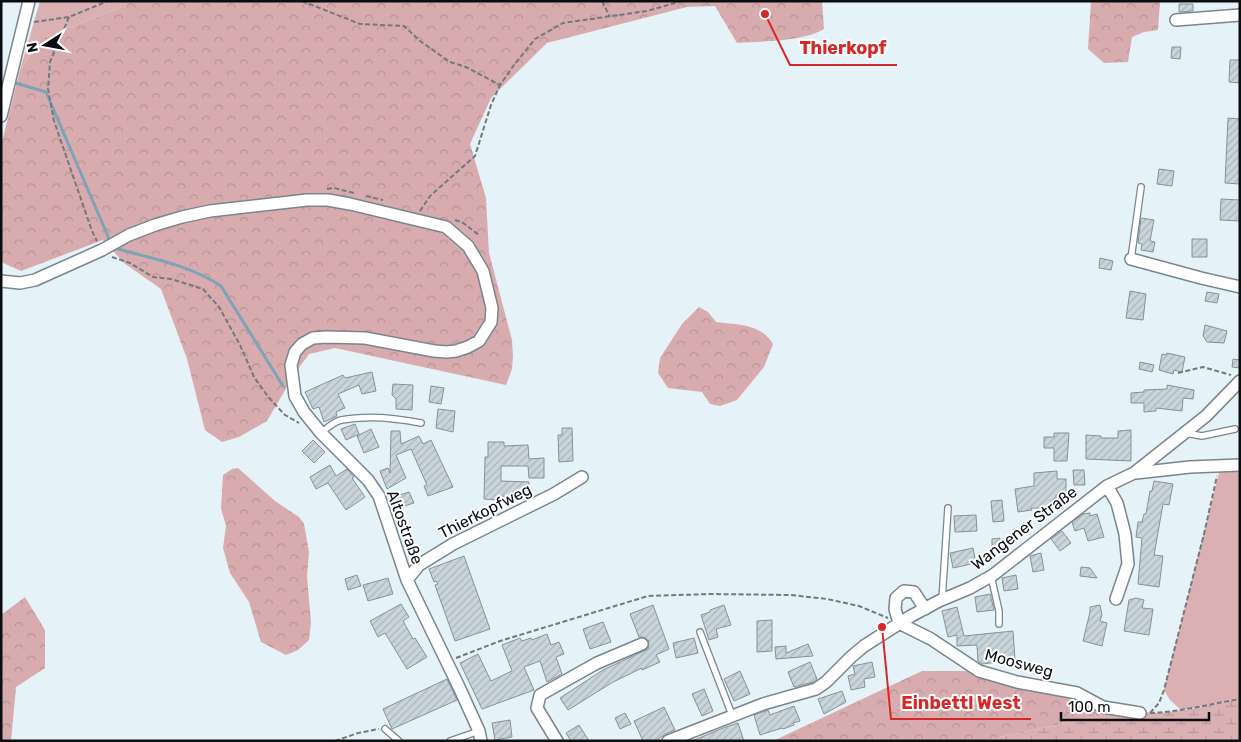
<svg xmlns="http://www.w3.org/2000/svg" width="1241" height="742" font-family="Rubik,sans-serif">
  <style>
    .green { fill: #dbb0b3 }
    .forest { fill: url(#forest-crowns) }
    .wetland { fill: url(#wetland-marsh) }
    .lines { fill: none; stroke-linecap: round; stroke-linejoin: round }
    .stream { stroke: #7ca3b6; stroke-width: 3 }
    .building { fill: url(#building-hatch); stroke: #869297 }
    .service-casing { stroke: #7a868b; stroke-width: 8 }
    .minor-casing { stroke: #7a868b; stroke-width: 14 }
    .path { stroke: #71797d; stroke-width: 2; stroke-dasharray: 5 2.5; stroke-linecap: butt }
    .service { stroke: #fff; stroke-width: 5.5 }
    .minor { stroke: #fff; stroke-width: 11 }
    .labels { text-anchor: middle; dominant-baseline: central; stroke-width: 4; stroke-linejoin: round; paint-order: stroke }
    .street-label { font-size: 16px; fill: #0a0e10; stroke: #fff }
    .leader { fill: none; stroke: #d62828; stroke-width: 2 }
    .callout-dot { fill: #d62828; stroke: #fff; stroke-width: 2 }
    .callout-label { font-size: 18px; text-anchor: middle; font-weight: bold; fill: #d62828; stroke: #fff; stroke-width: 4; stroke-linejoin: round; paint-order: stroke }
  </style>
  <defs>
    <pattern id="forest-crowns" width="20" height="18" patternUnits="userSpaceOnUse" patternTransform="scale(1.25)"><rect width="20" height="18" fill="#d8acaf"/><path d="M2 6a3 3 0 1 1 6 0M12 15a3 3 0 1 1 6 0" fill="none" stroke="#b89396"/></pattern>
    <pattern id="wetland-marsh" width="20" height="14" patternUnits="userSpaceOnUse" patternTransform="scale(1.25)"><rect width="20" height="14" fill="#dbb0b3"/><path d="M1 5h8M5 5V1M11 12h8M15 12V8" fill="none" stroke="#bb9699"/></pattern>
    <pattern id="building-hatch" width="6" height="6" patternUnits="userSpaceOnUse" patternTransform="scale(1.25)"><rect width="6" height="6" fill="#c9d5db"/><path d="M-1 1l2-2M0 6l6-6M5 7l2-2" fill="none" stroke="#abb6bb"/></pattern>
  </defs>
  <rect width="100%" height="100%" fill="#e5f2f8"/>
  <path class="green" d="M40 1H126L122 7 41 39 20 70Z
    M1221 465H1240V699L1181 710 1170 700 1164 690Z"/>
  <path class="forest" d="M126 1H822L824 29C802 42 762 41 737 43L715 6 687 7 547 43 491 98 470 144 486 198 489 253 512 340 513 356 512 369 506 385 335 348 309 354 295 373 267 421 239 437 222 442 205 430 187 359 161 289 124 263 103 240 21 271 1 262V146L20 70 41 39 122 7Z
    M1091 1H1160L1158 30 1144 32 1132 37 1128 62 1104 63 1088 49Z
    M699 307 708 312 716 322C738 325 760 323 773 344L764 367 737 400 720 406 710 404 702 392 668 388 658 373 660 358 682 324Z
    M238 468 275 501 299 517 304 524 309 552 307 576 311 622 309 640 298 650 286 655 261 642 249 602 230 573 223 548 226 526 221 508 223 475 232 469Z
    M25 597 45 630V668L16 687 11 741H1V615Z
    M922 671H979L1122 711 981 741H773Z"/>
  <path class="wetland" d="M1240 699V741H981L1122 711 1161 713 1191 709Z"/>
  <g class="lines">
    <path class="stream" d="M12 82 46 92 110 241
      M114 248C150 258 190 265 221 286L283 386"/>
  </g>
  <path class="building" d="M1179 4H1193V11L1179 12Z
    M1172 47H1181L1180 59 1171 58Z
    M1230 60H1240V83L1229 82Z
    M1228 118 1240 119V184L1225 183Z
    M1159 169 1174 171 1172 186 1157 184Z
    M1221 199 1240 200 1239 221 1220 220Z
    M1141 218 1154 220 1150 241 1155 242 1153 252 1141 250 1142 244 1138 243Z
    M1192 239H1207V257H1192Z
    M1100 258 1113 261 1111 270 1099 268Z
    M1130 291 1146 294 1143 320 1126 318Z
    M1207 292 1219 294 1217 303 1205 301Z
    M1205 325 1227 331 1224 343 1207 342 1203 336Z
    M1167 353 1185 357 1182 372 1174 370 1173 374 1159 370 1162 354 1166 355Z
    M1233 359 1240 360V368L1232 367Z
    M1140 362 1154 365 1152 372 1139 369Z
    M372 372 376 391 362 394 359 385 338 394 345 408 336 412 337 416 324 422 319 407 313 409 305 392 343 375 345 378Z
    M393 384 413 385 412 410 396 409V399L392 395Z
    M1167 385 1194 390 1193 399 1183 398 1182 411 1156 408V411L1144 412V403H1131V393L1144 392V390L1167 389Z
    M431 386 444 388 441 404 429 402Z
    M438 409 455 411 453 432 436 428Z
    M355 424 359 434 346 440 341 429Z
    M562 428H572L573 461 559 462 558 435H562Z
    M371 429 379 447 364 453 357 436Z
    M1131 430V461L1086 459V435L1101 436V438H1118V431Z
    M391 431H400L401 444 419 436 423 444 431 440 453 487 428 496 424 486 427 485 411 449 396 455 406 478 387 489 380 471 388 468 390 473Z
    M1054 433H1069L1067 461H1054V448H1044V437H1054Z
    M313 440 325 452 314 463 302 451Z
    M488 442H504V446L528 445 529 459 544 458V478H529L528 466H501V481L529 482 528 497 500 496V500L484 499 485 457H488Z
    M330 465 336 476 347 469 354 477 352 478 365 497 346 510 328 483 316 489 310 477Z
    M1073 470H1084L1085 485H1074Z
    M1057 471V479H1066V495H1056V508H1031L1032 510 1018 512 1015 489 1034 486V473Z
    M1154 481 1173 484 1169 505 1163 504 1154 555 1163 556 1159 587 1138 584 1142 538 1136 537 1138 522H1142L1144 514H1146L1150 491H1152Z
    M409 492 414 503 395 509 391 498Z
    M1002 500 1004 521 993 522 991 501Z
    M1090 513V516L1097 514 1104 537 1088 541 1084 528 1075 531 1072 522 1083 514Z
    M976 515 977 531 955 532 954 516Z
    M1062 531 1071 543 1060 551 1051 539Z
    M1000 538V549H992V539Z
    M973 548 976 563 953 568 950 553Z
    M1041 553 1044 570 1033 572 1030 556Z
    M464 556 490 629 455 641 435 585 438 584 436 581 434 582 429 569Z
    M1081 567 1090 568 1097 578 1080 576Z
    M357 575 361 586 348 590 345 579Z
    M1016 575 1018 589 1004 591 1002 578Z
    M388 578 393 594 368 601 363 585Z
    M990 594 994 610 977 612 975 597Z
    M1136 598 1144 600 1142 608 1153 609 1149 635 1124 631 1129 600Z
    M401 604 409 617 403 621 413 639 415 638 427 657 407 669 385 633 378 637 370 621Z
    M653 605 669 649 656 655 660 662 642 670V668L613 682 568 710 560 698 603 670 648 649 649 641 643 637H639L630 614Z
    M724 605 731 625 716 629 718 637 709 640 701 615 710 612V610Z
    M1100 605 1102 615 1100 621 1107 623 1102 646 1083 641 1090 612V607Z
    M957 607 964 636 1013 631 1015 660 982 664 978 661 977 645 957 646V635L948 637 942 611Z
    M772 620V651L757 652V621Z
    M603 622 611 642 590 649 583 629Z
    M547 634 551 645 559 642 564 654 556 657 562 674 547 682 540 661 524 667 534 690 482 709 460 663 478 654 491 681 512 671 502 645 520 638 522 641 531 638 532 640Z
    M694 638 698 653 676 658 673 643Z
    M808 644 813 656 776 659 775 647 786 646V653Z
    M810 662 817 679 813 682 794 687 788 672Z
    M872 662 875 677 864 679 865 687 851 690 848 676 855 674 853 666Z
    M740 671 750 694 734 701 724 679Z
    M447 679 457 700 392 729 383 709Z
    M704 689 713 711 702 716 692 694Z
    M842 691 846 702 824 714 818 699Z
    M794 706 800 721 793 723 794 725 783 729 782 728 760 735 754 715 768 710 770 715Z
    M664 707 675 730 665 734 656 741H643L634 721Z
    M625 713 631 724 620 729 615 718Z
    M510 720 512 737 495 740 492 723Z
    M738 723 744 741H692L723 728Z
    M579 725 589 741H571L566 733Z"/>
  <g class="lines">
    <defs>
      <path id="service" d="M1131 259 1141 187
        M321 433C327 428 333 422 341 420 367 415 396 418 421 423
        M1185 433 1202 436 1235 429
        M991 576 999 611V624
        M942 600 948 508
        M700 632 732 715
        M385 729 399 741
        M450 741 479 731"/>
      <path id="minor" d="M1176 20 1240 15
        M1 116 29 1
        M1131 259 1201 278 1240 287
        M1 281 20 283 35 280 102 250 129 235 155 225 182 217 210 211 307 200H328L350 204 446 227 468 246 483 271 492 308 491 322 479 341 468 347 456 351 447 352 434 351 365 338 326 337 313 338 302 344 295 352 291 365 295 396 304 412 321 433 368 480 379 496 407 580 459 687 479 731 481 741
        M1136 473 1190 467 1240 465
        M1107 486 1117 503 1125 534 1128 564 1116 599
        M407 580 419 565 453 544 554 494 582 477
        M899 623 931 639 979 671 1017 682 1077 693 1103 707 1140 713
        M899 623 895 609 896 598 904 591 914 592 925 609
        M557 741 537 708 540 695 597 663 642 644
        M668 741 763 704 816 689 826 682 851 657 864 646 911 616 939 601 970 588 993 575 1107 486 1134 473 1206 416 1240 381"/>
    </defs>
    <use href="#service" class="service-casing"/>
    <use href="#minor" class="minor-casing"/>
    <path class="path" d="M302 1 360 24 404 26 420 41 450 62 466 67 500 85 514 65 535 39 563 23 647 11 682 1
      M602 1 610 17
      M69 17 50 62 48 89 54 121 92 231 97 241
      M34 22 69 17 108 1
      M327 189 334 188 354 193
      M366 196 383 200
      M420 211 430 196 475 156 491 105 500 85
      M455 220 462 222 480 236
      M112 257 130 263 153 277 171 279 203 289 219 307 240 345 254 377 269 398 285 415 299 423
      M1178 373 1203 367 1231 375
      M456 658 500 641 648 596 711 594 791 595 827 599 859 606 888 618
      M1150 713 1159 703 1164 690 1204 534 1217 476
      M1150 713C1180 712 1210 704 1240 699
      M335 741 358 733 379 729"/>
    <use href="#service" class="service"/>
    <use href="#minor" class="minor"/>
  </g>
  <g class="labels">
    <g class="street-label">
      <text transform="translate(485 511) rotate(-27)">Thierkopfweg</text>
      <text transform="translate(405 527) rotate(70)">Altostraße</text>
      <text transform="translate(1024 528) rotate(-37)">Wangener Straße</text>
      <text transform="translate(1019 663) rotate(15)">Moosweg</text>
    </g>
  </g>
  <path class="leader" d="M765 14L790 65H897M882 627L891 719H1031"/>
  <g class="callout-dot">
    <circle cx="765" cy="14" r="5"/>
    <circle cx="882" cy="627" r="5"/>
  </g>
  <g class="callout-label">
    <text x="843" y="54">Thierkopf</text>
    <text x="961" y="709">Einbettl West</text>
  </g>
  <rect width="1241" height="742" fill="none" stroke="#0a0e10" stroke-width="5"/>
  <g transform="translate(45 45) rotate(259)" stroke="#ffffff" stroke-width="4" paint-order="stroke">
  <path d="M0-4L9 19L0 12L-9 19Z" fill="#0a0e10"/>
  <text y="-8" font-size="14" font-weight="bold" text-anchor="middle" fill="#0a0e10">N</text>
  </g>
  <path d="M1061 712v8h148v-8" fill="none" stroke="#0a0e10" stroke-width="2.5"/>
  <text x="1068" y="712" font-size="15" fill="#0a0e10" stroke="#ffffff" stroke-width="4" paint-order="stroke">100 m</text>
</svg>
